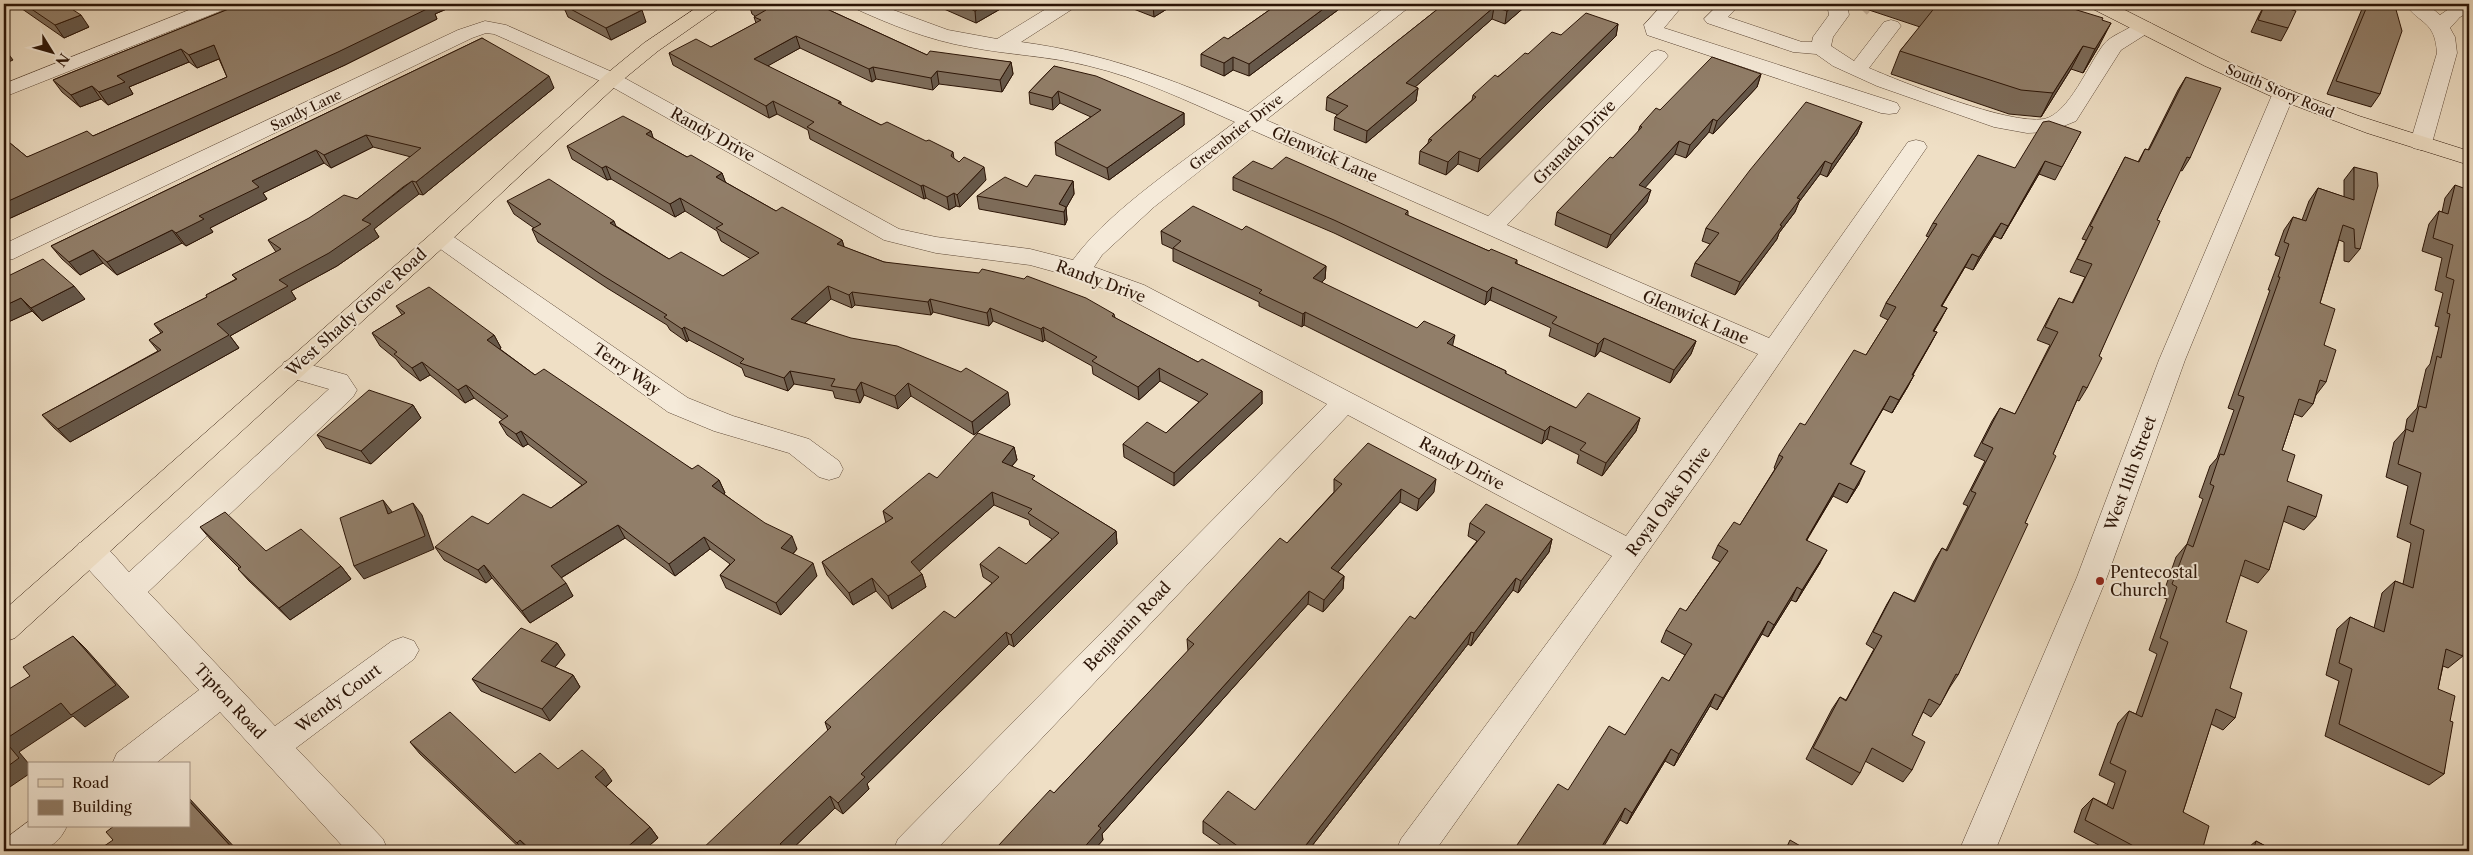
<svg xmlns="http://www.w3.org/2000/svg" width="2473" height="855" font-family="'Libre Caslon Text',serif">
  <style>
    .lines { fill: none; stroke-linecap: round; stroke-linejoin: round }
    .minor-tunnel { stroke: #c8b69f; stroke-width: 22; stroke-dasharray: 22 11; stroke-linecap: butt }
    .minor-casing { stroke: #5c4736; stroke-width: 1 }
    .major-casing { stroke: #2b1406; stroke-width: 1 }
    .minor { fill: #f5ead9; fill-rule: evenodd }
    .major { fill: #efdfc5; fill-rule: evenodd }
    .wall { fill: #7d6c5a; stroke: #2b1406 }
    .shaded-wall { fill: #66584a; stroke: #2b1406 }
    .building { fill: #917e69; stroke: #2b1406 }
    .poi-dot { fill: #8f2418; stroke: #f5ead9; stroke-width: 2 }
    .labels { text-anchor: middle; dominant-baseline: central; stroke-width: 4; stroke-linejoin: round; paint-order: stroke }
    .far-street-label { font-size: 14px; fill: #2b1406; stroke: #f5ead9 }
    .street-label { font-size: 16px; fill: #2b1406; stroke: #f5ead9 }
    .poi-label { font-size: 16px; fill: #2b1406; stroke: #f5ead9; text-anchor: start }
  </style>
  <rect width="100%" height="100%" fill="#efdfc5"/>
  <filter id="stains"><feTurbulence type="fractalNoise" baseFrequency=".004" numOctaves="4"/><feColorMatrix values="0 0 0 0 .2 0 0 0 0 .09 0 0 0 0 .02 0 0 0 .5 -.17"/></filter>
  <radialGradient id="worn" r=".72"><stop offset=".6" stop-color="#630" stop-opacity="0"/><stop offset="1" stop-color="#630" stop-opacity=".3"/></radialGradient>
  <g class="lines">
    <path class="minor-tunnel" d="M1859 7 1862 4"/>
    <defs>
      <path id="minor" d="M204 4H231L228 8 4 97V84Z
        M851 4H877L948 30 997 39 1054 4H1077L1074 8 1021 42C1104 53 1172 79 1248 112L1389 4H1411L1408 8 1266 120 1488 216 1651 52 1658 50 1665 52 1668 56 1665 60 1507 225 1769 338 1908 142 1916 140 1924 142 1927 147 1711 463 1435 851H1396L1401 839 1612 556 1348 415 935 851H893L898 839 1327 404 1126 297 1070 276 1030 265 936 253 884 240 605 83 494 34 486 33 472 38 13 259 4 261V244L458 30 485 21 506 25 619 75 899 229 936 237 1030 249 1073 260C1109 210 1185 161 1235 122 1187 101 1140 78 1089 66 1050 56 1009 55 969 47 929 40 891 25 854 8ZM1252 130 1758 354 1626 536 1144 285 1094 267 1102 255 1154 207Z
        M1663 4H1684L1664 28 1897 103 1900 108 1897 113 1889 114 1881 113 1647 35 1644 25Z
        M1719 4H1740L1728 17 1802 42H1812L1813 37 1829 15 1827 4H1847L1849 15 1833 37 1831 46 1854 61 1884 22 1891 20 1898 22 1901 26 1869 68C1904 83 2009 125 2044 119 2069 114 2089 63 2104 44 2110 37 2120 33 2127 29 2135 24 2141 20 2151 23L2154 27 2151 31 2121 50 2076 121 2049 132 2027 133 1994 127 1877 86 1833 66 1816 54 1793 52 1707 23 1704 19Z
        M2405 4H2427L2440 15 2456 4H2469V12L2460 17 2450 28 2455 37 2457 53 2432 143 2429 148 2421 150 2413 148 2410 143 2437 53C2435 20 2420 25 2405 4Z
        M2283 89 2291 90 2294 95 2185 360 2107 577 1995 851H1959L2077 577 2159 360 2272 95 2275 90Z
        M440 230 448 233 688 398 733 416 809 439 839 461 843 469 839 477 829 480 819 477 789 453 714 431 668 412 432 243 428 238 432 233Z
        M293 360 347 375 357 390 353 397 148 592 275 726 392 641 403 637 414 641 419 650 414 659 296 748 383 839 388 851H347L220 712 155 764H112L117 753 199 690 79 559 75 551 79 543C103 535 114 557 129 572L329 389 284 376 280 369 284 362Z
        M29 821V826H67C54 855 32 851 4 851L5 839Z"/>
      <path id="major" d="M702 4H725L658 51 619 83 448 243 15 638 4 642V610L432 233 605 75 644 43Z
        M2088 4H2113L2220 58 2289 90 2359 116 2469 151V165L2367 133 2275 98 2205 66 2091 8Z"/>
    </defs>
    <use href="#minor" class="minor-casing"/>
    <use href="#major" class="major-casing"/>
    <use href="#minor" class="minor"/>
    <use href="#major" class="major"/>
  </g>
  <path class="wall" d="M15 4H64L89 27 64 38Z
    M241 4H458L435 14 437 19 345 65 4 221V135L7 139H5L27 157 93 136 227 77 219 59 197 68 189 62 129 87 133 94 108 105 101 99 80 107 62 92 53 80Z
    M560 4H630L646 22 611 40 568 17 565 10 561 7Z
    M749 4H816L927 55 1011 62 1013 74 1002 92 939 84 933 90 876 79 872 82 800 48 767 66 841 102V105L881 125 953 152 954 159 986 180 960 207 956 206 949 210 926 198 924 199 810 139 808 130 777 114 769 118 673 65 669 53 711 47 756 23 754 17 755 16 752 14Z
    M943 4H1009L976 23 944 9Z
    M1131 4H1175L1154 17 1131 8Z
    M1278 4H1346L1249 76 1233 70 1224 76 1201 66V54L1228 39Z
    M1444 4H1527V5L1505 24 1492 19 1415 87 1418 88 1416 101 1366 143 1334 130 1335 117 1338 115 1326 110 1327 97Z
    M1868 4H2066L2065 6 2102 20 2099 46 2083 73 2071 69 2041 117 2009 114 1891 74 1900 51 1920 27 1866 9Z
    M2265 4 2288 28 2281 41 2251 32 2259 15Z
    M2364 4H2387L2380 94 2371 107 2327 94Z
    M1618 24 1616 36 1478 172 1458 164 1446 175 1419 164 1420 151 1428 143 1429 139 1472 100 1473 95 1528 54 1561 35Z
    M482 38 554 88 423 195 419 194 410 200 374 229 379 237 337 266 291 291 296 299 230 336 239 348 70 442 54 428 42 415 158 351 149 340 161 333 154 324 207 297 206 295 236 279 232 275 276 252 268 240 357 199 411 157 373 147 331 168 324 163 263 193 267 199 210 228 213 232 186 246 182 243 117 275 103 263 80 275 62 259 51 246Z
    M1054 66 1184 113V125L1109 180 1056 155 1055 142 1091 117 1060 103 1053 110 1030 104 1029 92Z
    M1761 74 1757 87 1713 134 1709 132 1686 158 1675 154 1645 187 1647 202 1607 248 1555 225 1557 212 1613 158 1638 132 1640 126 1660 110Z
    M2186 77 2190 158 2182 171 2180 170 2157 220 2099 356 2087 388 2079 401 2077 400 2053 454 2025 523 1958 675 1950 687 1940 705 1931 717 1923 712 1912 735V770L1903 782 1865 761 1860 773 1852 785 1806 759 1832 709 1840 697 1846 700 1874 649 1866 644 1887 604 1894 592 1914 601 1934 561 1942 548 1946 550 1968 506 1963 504 1985 461 1974 456 1992 421 2000 408 2015 414 2050 345 2037 340 2052 311 2059 298 2072 303 2085 277 2070 272 2086 240 2082 239 2125 157 2138 162 2145 149 2148 150 2178 90Z
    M1862 122 1857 134 1827 177 1820 174 1799 202 1795 212 1779 233 1777 239 1735 295 1691 276 1695 263 1710 244 1702 241 1706 228Z
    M651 131 653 138 687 157 722 173 725 182 776 211 842 240 844 247 884 262 1114 314 1115 318 1198 362 1262 391V404L1174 486 1124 457 1123 444 1166 433 1199 402 1160 381 1139 400 1093 374 1092 366 1045 340 1043 342 993 321 989 326 933 312 931 315 855 305 852 308 831 299 805 323 1010 405 974 435 911 396 898 409 864 395 860 403 835 398 833 391 794 384 788 391 745 376 742 368 689 340 687 342 670 330 667 325 607 288 538 242 532 229 534 228 514 214 507 201 616 226 669 259 723 276 751 259 721 241 717 231 685 211 675 217 611 179 607 180 572 159 567 146Z
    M2081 132 2055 180 2039 174 2001 239 1994 236 1973 270 1965 267 1942 306 1947 308 1934 331 1937 332 1913 375H1914L1907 388 1892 413 1883 409 1851 464 1859 484 1847 503 1833 496 1807 540 1820 563 1796 602 1791 600 1768 637 1762 634 1717 710 1710 706 1674 766 1665 761 1627 824 1568 790 1625 735 1669 681 1685 655 1661 642 1666 630 1686 611 1720 562 1712 558 1718 545 1740 525 1775 469 1774 468 1779 455 1866 355 1888 320 1880 316 1886 303 1929 237 1926 236 1933 223 2015 168Z
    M2354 167 2360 249 2349 262 2344 261V242L2339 240 2320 303 2324 345 2326 382 2316 395 2313 404 2302 417 2294 414 2282 450 2287 481 2316 517 2304 530 2283 521 2269 570 2258 583 2240 575 2226 622 2230 688 2235 718 2223 730 2211 724 2183 812 2202 851H2110L2074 832 2082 809 2093 798 2107 805 2115 783 2099 775 2118 723 2129 711 2136 714 2157 654 2149 650 2167 599 2162 597 2176 557 2187 544 2203 499 2199 497 2210 466 2217 458 2234 410 2228 408 2270 290H2268L2280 257 2275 255 2284 230 2293 217 2302 220 2309 201 2318 188 2344 197V180Z
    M1272 169 1408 211V216L1489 251 1517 260V264L1696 341 1691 354 1670 383 1600 351 1595 357 1549 336 1551 328 1490 300 1485 305 1334 233 1233 190V177Z
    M1073 181 1074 194 1066 208 1067 220 1065 225 979 209 977 196 1027 187Z
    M2455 185 2466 529 2463 656 2448 668 2443 666 2438 689 2450 721 2444 774 2429 785 2325 736 2339 681 2326 675 2337 629 2350 617 2374 628 2382 593 2395 581 2403 584 2411 543 2397 537 2408 486 2386 477 2394 442 2405 430 2407 419 2417 408 2426 369 2430 364 2439 327 2435 326 2443 293 2435 290 2442 258 2422 251 2429 224 2439 211 2442 212 2445 198Z
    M1242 230 1326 266 1325 279 1321 283 1506 371V374L1576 408 1640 418 1636 431 1602 476 1577 463 1579 455 1547 439 1542 444 1304 325 1302 327 1259 306V302L1173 261V249L1162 244 1161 231Z
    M4 278 85 299 42 321 32 311 4 324Z
    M396 306 494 335 501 348 500 349 535 375 692 469 719 480 725 493 724 494 797 549 793 554 817 576 781 615 726 588 720 575 730 564 710 549 675 576 625 538 561 578 573 596 530 623 492 578 486 583 444 560 435 547 488 524 551 508 582 485 528 444 523 447 507 435 499 422 503 420 474 398 465 403 430 375 420 381 402 367 396 359 380 346 372 333 402 315Z
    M413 405 421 418 371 464 326 448 317 435Z
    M1014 447 1017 460 1012 466 1036 482 1116 531 1117 544 1014 647 1009 644 867 784 869 789 843 814 835 808 790 851 828 731 825 722 955 618 992 583 983 577 980 564H1026L1052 539 1030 525 1029 520 994 505 919 571 922 574 926 587 892 609 876 591 853 605 827 575 822 562 886 523 883 511 937 478Z
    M1334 479 1434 492 1417 511 1400 502 1338 572 1344 576 1343 589 1323 612 1308 604 1102 834 1103 840 1093 851H1000L998 846 1054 793 1188 651 1187 639 1287 543 1334 492Z
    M1470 523 1552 539 1549 552 1518 593 1513 590 1471 646 1468 644 1308 851H1229L1203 833V821L1255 810 1415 619 1477 541 1468 536Z
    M200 527 266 551 341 566 351 579 290 620 249 581 238 569 239 568 211 540Z
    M557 643 565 655 555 667 573 675 580 687 550 721 481 691 472 679Z
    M410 742 515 773 558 769 612 781 606 787 650 827 658 838 643 851H523L420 754Z
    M2256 841 2275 851H2244Z"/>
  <path class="shaded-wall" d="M425 4H458L435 14 437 19 345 65 4 221V203Z
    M986 4H1009L976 23 975 11Z
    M1155 4H1175L1154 17 1153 5Z
    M1330 4H1346L1249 76V64Z
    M1516 4H1527V5L1505 24 1507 11Z
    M1494 7 1492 19 1405 96 1406 83Z
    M642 10 646 22 611 40 606 28Z
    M81 15 89 27 64 38 55 25Z
    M2111 23 2099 46 2083 73 2095 49Z
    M1618 24 1616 36 1478 172 1480 159Z
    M796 36 800 48 757 72 754 59Z
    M214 45 221 58 197 68 189 55Z
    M2083 46 2071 69 2041 117 2053 93Z
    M4 48 13 60 4 64Z
    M181 49 189 62 129 87 133 94 108 105 99 92 117 76Z
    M1233 57V70L1224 76V63Z
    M1011 62 1013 74 1002 92 1000 80Z
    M873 67 876 79 872 82 869 69Z
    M937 71 939 84 933 90 931 78Z
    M1761 74 1757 87 1713 134 1717 121Z
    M549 76 554 88 423 195 416 182Z
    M92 86 101 99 80 107 71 95Z
    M1418 88 1416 101 1366 143 1367 131Z
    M1058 91 1060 103 1053 110 1052 98Z
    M773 101 777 114 769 118 766 106Z
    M1184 113V125L1109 180 1107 168Z
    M1713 119 1709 132 1686 158 1690 145Z
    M1862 122 1857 134 1827 177 1832 164Z
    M651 131 655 144 646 134Z
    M366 135 373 147 331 168 324 155Z
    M1679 141 1675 154 1636 198 1639 185Z
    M316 150 324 163 263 193 267 199 210 228 213 232 186 246 176 233 199 216 252 181Z
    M1459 151 1458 164 1446 175 1448 162Z
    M1825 161 1820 174 1799 202 1795 212 1779 233 1777 239 1735 295 1740 282 1780 225 1797 198Z
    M2045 161 2039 174 2001 239 2008 226Z
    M606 166 611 179 607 180 602 168Z
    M984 167 986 180 960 207 957 195Z
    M722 173 727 186 716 177Z
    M412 181 419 194 374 229 379 237 337 266 291 291 296 299 230 336 239 348 70 442 58 429 217 324 362 220Z
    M1073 181 1074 194 1066 208 1067 220 1065 225 1064 212 1059 204Z
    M923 185 926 198 924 199 921 186Z
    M1651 190 1647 202 1607 248 1611 235Z
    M954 193 956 206 949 210 947 197Z
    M680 198 685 211 675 217 670 204Z
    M614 221 619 234 610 223Z
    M2001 223 1994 236 1973 270 1979 257Z
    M172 230 182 243 117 275 107 262Z
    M842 240 846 253 837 244Z
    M93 250 103 263 80 275 69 262Z
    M1972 254 1965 267 1934 319 1941 306Z
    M1326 266 1325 279 1312 291 1313 278Z
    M74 286 85 299 42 321 31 308Z
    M828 286 831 299 795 332 791 319Z
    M1492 287 1490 300 1485 305 1487 292Z
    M852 292 855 305 852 308 849 295Z
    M21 298 32 311 4 324V306Z
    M930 299 933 312 931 315 928 302Z
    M990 308 993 321 989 326 987 313Z
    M1947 308 1940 321 1926 344 1933 331Z
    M1305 312 1304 325 1302 327 1303 314Z
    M684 327 689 340 687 342 682 329Z
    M1043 327 1045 340 1043 342 1041 329Z
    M1937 332 1930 345 1905 388 1912 375Z
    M494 335 501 348 494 353 487 340Z
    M1455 335 1452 348 1447 343Z
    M1604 338 1600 351 1595 357 1598 344Z
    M1696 341 1691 354 1670 383 1674 370Z
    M422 362 430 375 420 381 412 368Z
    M1159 368 1160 381 1139 400 1138 387Z
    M790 371 794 384 788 391 784 378Z
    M1914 375 1907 388 1892 413 1899 400Z
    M861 382 864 395 860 403 856 390Z
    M908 383 911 396 898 409 895 396Z
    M466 385 474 398 465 403 458 390Z
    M1262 391V404L1174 486V473Z
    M1008 392 1010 405 974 435 972 422Z
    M1890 396 1883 409 1843 476 1850 464Z
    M413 405 421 418 371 464 361 451Z
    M1640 418 1636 431 1602 476 1606 463Z
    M1550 426 1547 439 1542 444 1545 431Z
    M521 431 528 444 523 447 516 434Z
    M1014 447 1017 460 1004 475 1002 462Z
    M1865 471 1859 484 1847 503 1854 490Z
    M1436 479 1434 492 1417 511 1419 499Z
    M719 480 725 493 718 498 712 486Z
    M1839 483 1833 496 1799 552 1806 540Z
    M1401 489 1400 502 1330 581 1331 568Z
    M992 492 994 505 915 575 911 562Z
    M383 500 393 513 388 514Z
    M413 503 422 515 434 549 364 579 354 566Z
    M618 525 625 538 559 579 551 566Z
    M1116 531 1117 544 1014 647 1011 635Z
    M792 536 797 549 786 561 781 548Z
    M704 537 710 549 675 576 669 564Z
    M1552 539 1549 552 1518 593 1521 581Z
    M1827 550 1820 563 1796 602 1802 590Z
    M813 563 817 576 781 615 776 603Z
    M484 565 492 578 486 583 478 570Z
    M341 566 351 579 290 620 279 608Z
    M922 574 926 587 892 609 888 596Z
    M1344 576 1343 589 1323 612 1324 600Z
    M872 578 876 591 853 605 849 593Z
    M1516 578 1513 590 1471 646 1474 633Z
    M566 583 573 596 530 623 522 611Z
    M1797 587 1791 600 1768 637 1774 625Z
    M1309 591 1308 604 1102 834 1103 840 1093 851H1081L1098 826Z
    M1768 621 1762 634 1717 710 1723 698Z
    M1006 632 1009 644 867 784 869 789 843 814 838 803 861 774Z
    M1471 632 1468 644 1308 851H1304L1306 845Z
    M73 636 86 649 129 697 85 727 73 716 19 752 29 764V774L4 791V740Z
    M557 643 565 655 549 674 541 661Z
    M573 675 580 687 550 721 542 709Z
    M1715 694 1710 706 1674 766 1679 754Z
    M1671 749 1665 761 1627 824 1632 813Z
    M604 769 612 781 603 789 595 777Z
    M830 796 835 808 790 851H783L780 844Z
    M189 798 238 851H235L189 801Z
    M1625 808 1620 820 1601 851H1599Z
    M650 827 658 838 643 851H623Z
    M520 840 530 851H524L517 843Z"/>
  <path class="building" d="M24 4H64L81 15 55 25Z
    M241 4H425L431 7 338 52 4 203V175H5L4 174V138L27 157 87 131 93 136 227 77 214 45 189 55 181 49 117 76 125 82 99 92 92 86 71 95 53 80Z
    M566 4H630L642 10 606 28 563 5Z
    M752 4H816L927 55 930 51 1011 62 1000 80 937 71 931 78 873 67 869 69 796 36 754 59 841 102 838 103 881 125 887 122 926 141 929 140 953 152 951 156 959 162 964 157 984 167 957 195 954 193 947 197 923 185 921 186 807 127 814 122 773 101 766 106 669 53 696 39 711 47 761 20 754 17 766 10Z
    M959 4H986L975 11Z
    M1278 4H1330L1249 64 1233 57 1224 63 1201 54 1224 37 1228 39Z
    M1444 4H1516L1507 11 1494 7 1406 83 1418 88 1367 131 1335 117 1348 106 1327 97Z
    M1930 4H2065L2064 6 2103 18 2102 20 2111 23 2095 49 2083 46 2053 93 2021 90 1900 51 1936 6Z
    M2265 4H2271L2296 11 2288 28 2258 20Z
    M2368 4H2387L2395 6 2402 31 2380 94 2336 81Z
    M1586 13 1618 24 1480 159 1459 151 1448 162 1420 151 1432 140 1429 139 1476 97 1473 95 1495 75 1498 77 1525 53 1528 54 1552 32 1561 35Z
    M482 38 549 76 416 182 412 181 403 187 362 220 371 224 329 253 279 280 288 286 217 324 229 335 58 429 42 415 161 350 149 340 163 332 154 324 207 297 206 295 237 279 232 275 281 249 268 240 309 218 344 195 357 199 421 148 366 135 324 155 316 150 252 181 259 187 199 216 204 219 176 233 172 230 107 262 93 250 69 262 51 246Z
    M1712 57 1761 74 1717 121 1713 119 1690 145 1679 141 1639 185 1651 190 1611 235 1557 212 1610 157 1613 158 1642 127 1640 126 1656 108 1660 110Z
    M1054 66 1096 76 1184 113 1107 168 1055 142 1101 110 1058 91 1052 98 1029 92Z
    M2186 77 2221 88 2190 158 2187 157 2157 220 2160 221 2099 356 2102 358 2087 388 2083 386 2053 454 2056 456 2025 523 2028 524 1958 675 1956 674 1940 705 1929 699 1912 735 1925 742 1912 770 1872 748 1860 773 1813 748 1840 697 1846 701 1882 636 1873 632 1894 592 1915 602 1942 548 1947 551 1976 493 1971 491 1993 448 1982 443 2000 408 2015 414 2058 332 2045 327 2059 298 2073 303 2092 264 2077 259 2093 227 2090 226 2125 157 2139 162 2145 149 2149 150Z
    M1806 102 1862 122 1832 164 1825 161 1797 198 1800 199 1780 225 1782 226 1740 282 1695 263 1719 233 1706 228 1750 170Z
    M623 116 651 131 646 134 687 157 691 155 722 173 716 177 776 211 782 207 842 240 837 244 884 262 979 273 982 269 1024 279 1027 276 1086 298 1114 314 1112 316 1198 362 1202 359 1262 391 1174 473 1123 444 1147 422 1166 433 1208 394 1159 368 1138 387 1092 361 1097 357 1043 327 1041 329 990 308 987 313 930 299 928 302 852 292 849 295 828 286 791 319 851 338 897 346 961 372 966 368 1008 392 972 422 908 383 895 396 861 382 856 390 831 386 835 379 790 371 784 378 740 363 744 359 684 327 682 329 664 317 667 315 602 275 532 229 541 224 507 201 549 179 614 221 610 223 669 259 681 252 723 276 759 253 716 228 723 224 680 198 670 204 606 166 602 168 567 146Z
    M2049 121 2081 132 2062 167 2045 161 2008 226 2001 223 1979 257 1972 254 1941 306 1947 308 1933 331 1937 332 1912 375H1914L1899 400 1890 396 1850 464 1865 471 1854 490 1839 483 1806 540 1827 550 1802 590 1797 587 1774 625 1768 621 1723 698 1715 694 1679 754 1671 749 1632 813 1625 808 1599 851H1513L1558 784 1568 790 1609 726 1625 735 1662 677 1669 681 1692 644 1666 630 1680 608 1686 611 1728 551 1718 545 1734 522 1740 525 1783 457 1779 455 1800 423 1805 425 1854 350 1866 355 1896 307 1886 303 1937 224 1933 223 1978 155 2015 168 2043 122Z
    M1286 157 1408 211 1405 214 1489 251 1491 249 1517 260 1515 263 1696 341 1674 370 1604 338 1598 344 1552 323 1557 317 1492 287 1487 292 1334 220 1233 177 1253 161 1272 169Z
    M2354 167 2377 173 2378 186 2360 249 2355 248 2354 229 2343 225 2320 303 2335 309 2324 345 2336 350 2326 382 2320 380 2313 404 2299 399 2282 450 2295 455 2287 481 2322 495 2316 517 2288 506 2269 570 2245 560 2226 622 2247 631 2230 688 2242 693 2235 718 2216 709 2183 812 2209 826 2202 851H2143L2085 820 2093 798 2113 809 2126 771 2110 763 2129 711 2142 717 2168 642 2160 638 2177 587 2172 584 2187 544 2193 547 2214 486 2210 484 2220 454 2224 455 2244 397 2238 395 2280 277H2278L2289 244 2284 242 2293 217 2306 221 2318 188 2354 200Z
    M1035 175 1073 181 1059 204 1066 207 1064 212 977 196 1005 177 1027 187Z
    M2455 185 2469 190V509L2466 529 2469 531V616L2463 656 2446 649 2438 689 2455 696 2450 721 2453 722 2444 774 2339 724 2352 669 2339 663 2350 617 2384 632 2395 581 2413 588 2424 530 2410 524 2421 473 2398 464 2406 429 2413 432 2419 406 2426 408 2437 356 2441 358 2450 314 2447 313 2454 280 2446 277 2453 245 2433 238 2439 211 2448 214Z
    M1193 206 1242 230 1246 226 1326 266 1313 278 1417 328 1424 321 1455 335 1447 343 1506 371 1505 373 1576 408 1588 393 1640 418 1606 463 1580 450 1586 443 1550 426 1545 431 1305 312 1303 314 1259 293 1262 290 1173 248 1181 241 1161 231Z
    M43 259 74 286 31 308 21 298 4 306V278Z
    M429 287 494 335 487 340 535 375 544 369 692 469 698 465 719 480 712 486 765 523 792 536 781 548 813 563 776 603 720 575 735 560 704 537 669 564 618 525 551 566 566 583 522 611 484 565 478 570 435 547 472 516 488 524 523 494 551 508 587 482 521 431 516 434 499 422 508 416 466 385 458 390 422 362 412 368 394 354 397 352 372 333 405 313 396 306Z
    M369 390 413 405 361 451 317 435Z
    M978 433 1014 447 1002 462 1035 476 1032 479 1116 531 1011 635 1006 632 861 774 865 777 838 803 830 796 780 844 786 849 783 851H700L831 727 825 722 944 611 955 618 999 577 980 564 999 547 1026 564 1059 533 1028 513 1032 509 992 492 911 562 922 574 888 596 872 578 849 593 822 562 893 518 883 511 929 473 937 478Z
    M1368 443 1436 479 1419 499 1401 489 1331 568 1344 576 1324 600 1309 591 1098 826 1101 828 1081 851H1005L998 846 1050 790 1054 793 1194 644 1187 639 1280 538 1287 543 1342 484 1334 479Z
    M383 500 388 514 413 503 425 536 354 566 340 518Z
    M1486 504 1552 539 1521 581 1516 578 1474 633 1471 632 1306 845 1308 846 1304 851H1241L1243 850 1203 821 1228 791 1255 810 1410 616 1415 619 1485 532 1470 523Z
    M225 512 266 551 301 529 341 566 279 608 238 569 241 567 200 527Z
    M521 628 557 643 541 661 573 675 542 709 472 679Z
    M73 636 116 685 71 715 61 703 4 740 19 758 4 769V702L8 699 4 694V692L30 676 23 667Z
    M450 712 515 773 540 753 558 769 582 750 604 769 595 777 650 827 623 851H532L520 840 517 843 410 742Z
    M189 801 235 851H97L113 840 106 832 114 826H189Z
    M1790 840 1809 851H1785Z
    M2256 841 2275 851H2253Z"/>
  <circle class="poi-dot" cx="2100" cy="581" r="5"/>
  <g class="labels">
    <g class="far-street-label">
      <text transform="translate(2280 91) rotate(23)">South Story Road</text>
      <text transform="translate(306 110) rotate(-26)">Sandy Lane</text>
      <text transform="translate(1236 132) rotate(-38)">Greenbrier Drive</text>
    </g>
    <g class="street-label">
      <text transform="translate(713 134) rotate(29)">Randy Drive</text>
      <text transform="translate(1574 142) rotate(-46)">Granada Drive</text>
      <text transform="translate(1325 154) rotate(24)">Glenwick Lane</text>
      <text transform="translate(1101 281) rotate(20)">Randy Drive</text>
      <text transform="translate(356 312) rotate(-42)">West Shady Grove Road</text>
      <text transform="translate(1696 317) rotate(23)">Glenwick Lane</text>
      <text transform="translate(627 369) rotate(35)">Terry Way</text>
      <text transform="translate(1462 463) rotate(28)">Randy Drive</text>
      <text transform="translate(2130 473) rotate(-70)">West 11th Street</text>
      <text transform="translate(1668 501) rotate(-54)">Royal Oaks Drive</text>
      <text transform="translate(1127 626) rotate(-46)">Benjamin Road</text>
      <text transform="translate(338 698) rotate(-37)">Wendy Court</text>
      <text transform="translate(230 701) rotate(47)">Tipton Road</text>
    </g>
    <g class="poi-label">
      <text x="2110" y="572">Pentecostal<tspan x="2110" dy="18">Church</tspan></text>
    </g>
  </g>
  <rect width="2473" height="855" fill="none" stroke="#efdfc5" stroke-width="20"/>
  <rect x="5" y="5" width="2463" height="845" fill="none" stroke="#2b1406" stroke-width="2.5"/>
  <rect x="10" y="10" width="2453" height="835" fill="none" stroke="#2b1406"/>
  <rect x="28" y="762" width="162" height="65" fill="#f5ead9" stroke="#a49485"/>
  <rect x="38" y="779" width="25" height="8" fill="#efdfc5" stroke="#a49485"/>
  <text x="72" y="788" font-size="15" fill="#2b1406">Road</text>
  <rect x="38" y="800" width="25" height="15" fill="#917e69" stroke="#a49485"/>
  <text x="72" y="812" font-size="15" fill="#2b1406">Building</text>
  <g transform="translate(52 52) rotate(127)" stroke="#f5ead9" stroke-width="4" paint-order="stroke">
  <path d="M0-4L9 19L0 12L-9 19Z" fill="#2b1406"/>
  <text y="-8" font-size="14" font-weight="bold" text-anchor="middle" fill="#2b1406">N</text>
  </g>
  <rect width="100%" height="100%" filter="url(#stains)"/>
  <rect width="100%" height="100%" fill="url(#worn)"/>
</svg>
